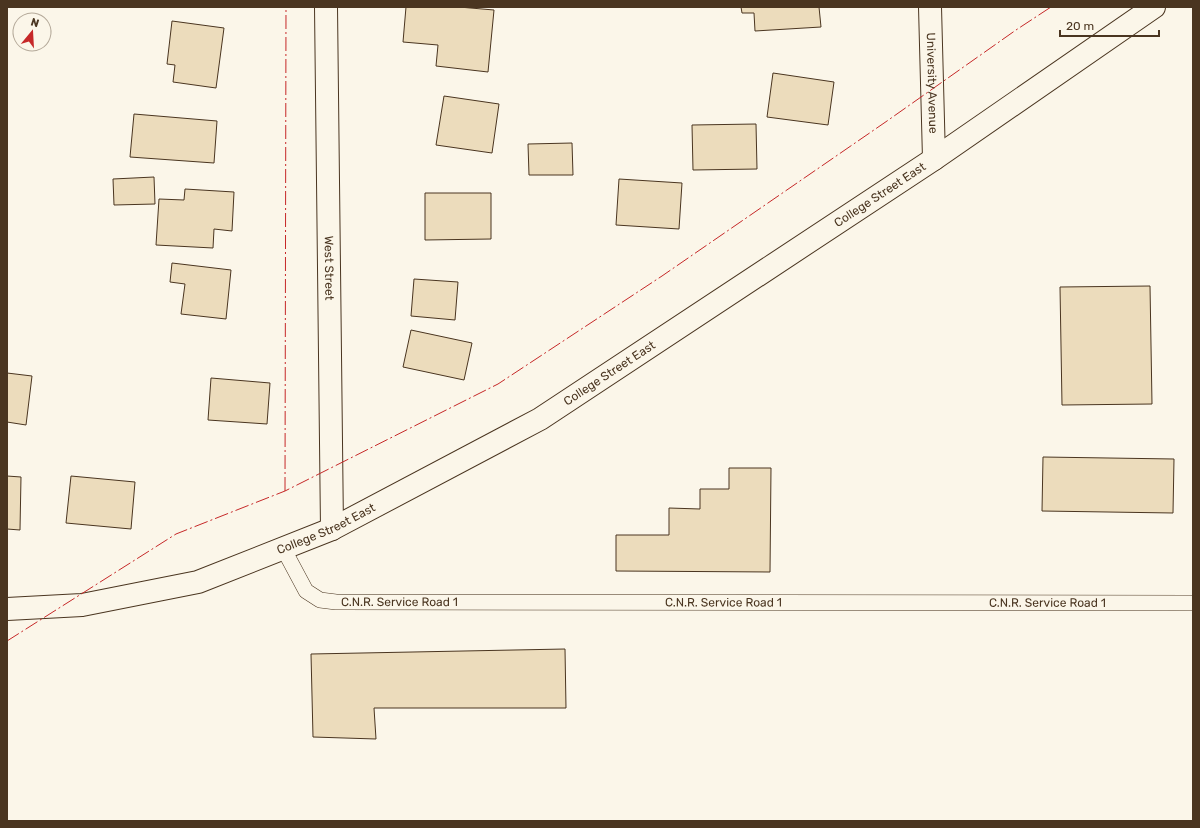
<svg xmlns="http://www.w3.org/2000/svg" width="1200" height="828" font-family="Rubik,sans-serif">
  <style>
    .building { fill: #ecdcbc; stroke: #4a3520 }
    .lines { fill: none; stroke-linecap: round; stroke-linejoin: round }
    .service-casing { stroke: #4a3520; stroke-width: 16 }
    .minor-casing { stroke: #4a3520; stroke-width: 24 }
    .tertiary-casing { stroke: #4a3520; stroke-width: 24 }
    .secondary-casing { stroke: #4a3520; stroke-width: 24 }
    .service { stroke: #fbf6e9; stroke-width: 15 }
    .minor { stroke: #fbf6e9; stroke-width: 22 }
    .tertiary { stroke: #fbf6e9; stroke-width: 22 }
    .secondary { stroke: #fbf6e9; stroke-width: 22 }
    .power { stroke: #c62828; stroke-width: 1; stroke-dasharray: 14 3 2 3; stroke-linecap: butt }
    .labels { text-anchor: middle; dominant-baseline: central; stroke-width: 3; stroke-linejoin: round; paint-order: stroke }
    .street-label { font-size: 12px; fill: #4a3520; stroke: #fbf6e9 }
  </style>
  <rect width="100%" height="100%" fill="#fbf6e9"/>
  <path class="building" d="M406 7H459L494 10 488 72 436 66 438 45 403 42Z
    M741 7H819L821 27 755 31 754 13H742Z
    M172 21 224 28 216 88 173 82 175 65 167 64Z
    M773 73 834 82 828 125 767 117Z
    M444 96 499 104 492 153 436 145Z
    M134 114 217 121 214 163 130 157Z
    M756 124 757 169 693 170 692 125Z
    M572 143 573 175H529L528 144Z
    M154 177 155 204 114 205 113 179Z
    M619 179 682 183 679 229 616 225Z
    M185 189 234 192 232 231 214 229 213 248 156 245 159 199 184 200Z
    M425 193H491V239L425 240Z
    M172 263 231 270 226 319 181 314 185 284 170 282Z
    M414 279 458 282 455 320 411 316Z
    M1150 286 1152 404 1062 405 1060 287Z
    M411 330 472 343 464 380 403 367Z
    M7 373 32 376 26 425 7 422Z
    M211 378 270 383 267 424 208 420Z
    M1043 457 1174 459 1173 513 1042 511Z
    M729 468H771L770 572 616 571V535H669V508L700 509V489H729Z
    M7 476 21 477 20 530 7 529Z
    M71 476 135 482 131 529 66 523Z
    M565 649 566 708H374L376 739 313 737 311 654Z"/>
  <g class="lines">
    <defs>
      <g id="service">
        <path id="s1" d="M283 548 306 591 320 600 336 602 1193 603"/>
      </g>
      <g id="minor">
        <path id="s2" d="M326 7 332 529"/>
      </g>
      <g id="tertiary">
        <path id="s3" d="M930 7 934 159"/>
      </g>
      <g id="secondary">
        <path id="s4" d="M7 609 82 605 198 582 332 529 540 419 934 159 1154 7"/>
      </g>
    </defs>
    <use href="#service" class="service-casing"/>
    <use href="#minor" class="minor-casing"/>
    <use href="#tertiary" class="tertiary-casing"/>
    <use href="#secondary" class="secondary-casing"/>
    <use href="#service" class="service"/>
    <use href="#minor" class="minor"/>
    <use href="#tertiary" class="tertiary"/>
    <use href="#secondary" class="secondary"/>
    <path class="power" d="M285 491 286 7
      M7 641 176 534 285 491 498 384 662 276 887 121 1016 30 1051 7"/>
  </g>
  <g class="labels">
    <g class="street-label">
      <text stroke="none"><textPath href="#s3" startOffset="76">University Avenue</textPath></text>
      <text stroke="none"><textPath href="#s4" startOffset="980">College Street East</textPath></text>
      <text stroke="none"><textPath href="#s2" startOffset="261">West Street</textPath></text>
      <text stroke="none"><textPath href="#s4" startOffset="656">College Street East</textPath></text>
      <text stroke="none"><textPath href="#s4" startOffset="332">College Street East</textPath></text>
      <text stroke="none"><textPath href="#s1" startOffset="145">C.N.R. Service Road 1</textPath></text>
      <text stroke="none"><textPath href="#s1" startOffset="469">C.N.R. Service Road 1</textPath></text>
      <text stroke="none"><textPath href="#s1" startOffset="793">C.N.R. Service Road 1</textPath></text>
    </g>
  </g>
  <rect width="1200" height="828" fill="none" stroke="#4a3520" stroke-width="16"/>
  <g transform="translate(32 32) rotate(18)"><circle r="19" fill="#fbf6e9" stroke="#b4a999"/>
  <path d="M0-3L7 15L0 10L-7 15Z" fill="#c62828"/>
  <text y="-6" font-size="11" font-weight="bold" text-anchor="middle" fill="#4a3520">N</text>
  </g>
  <path d="M1060 30v6h99v-6" fill="none" stroke="#4a3520" stroke-width="2"/>
  <text x="1066" y="30" font-size="12" fill="#4a3520" stroke="#fbf6e9" stroke-width="3" paint-order="stroke">20 m</text>
</svg>
